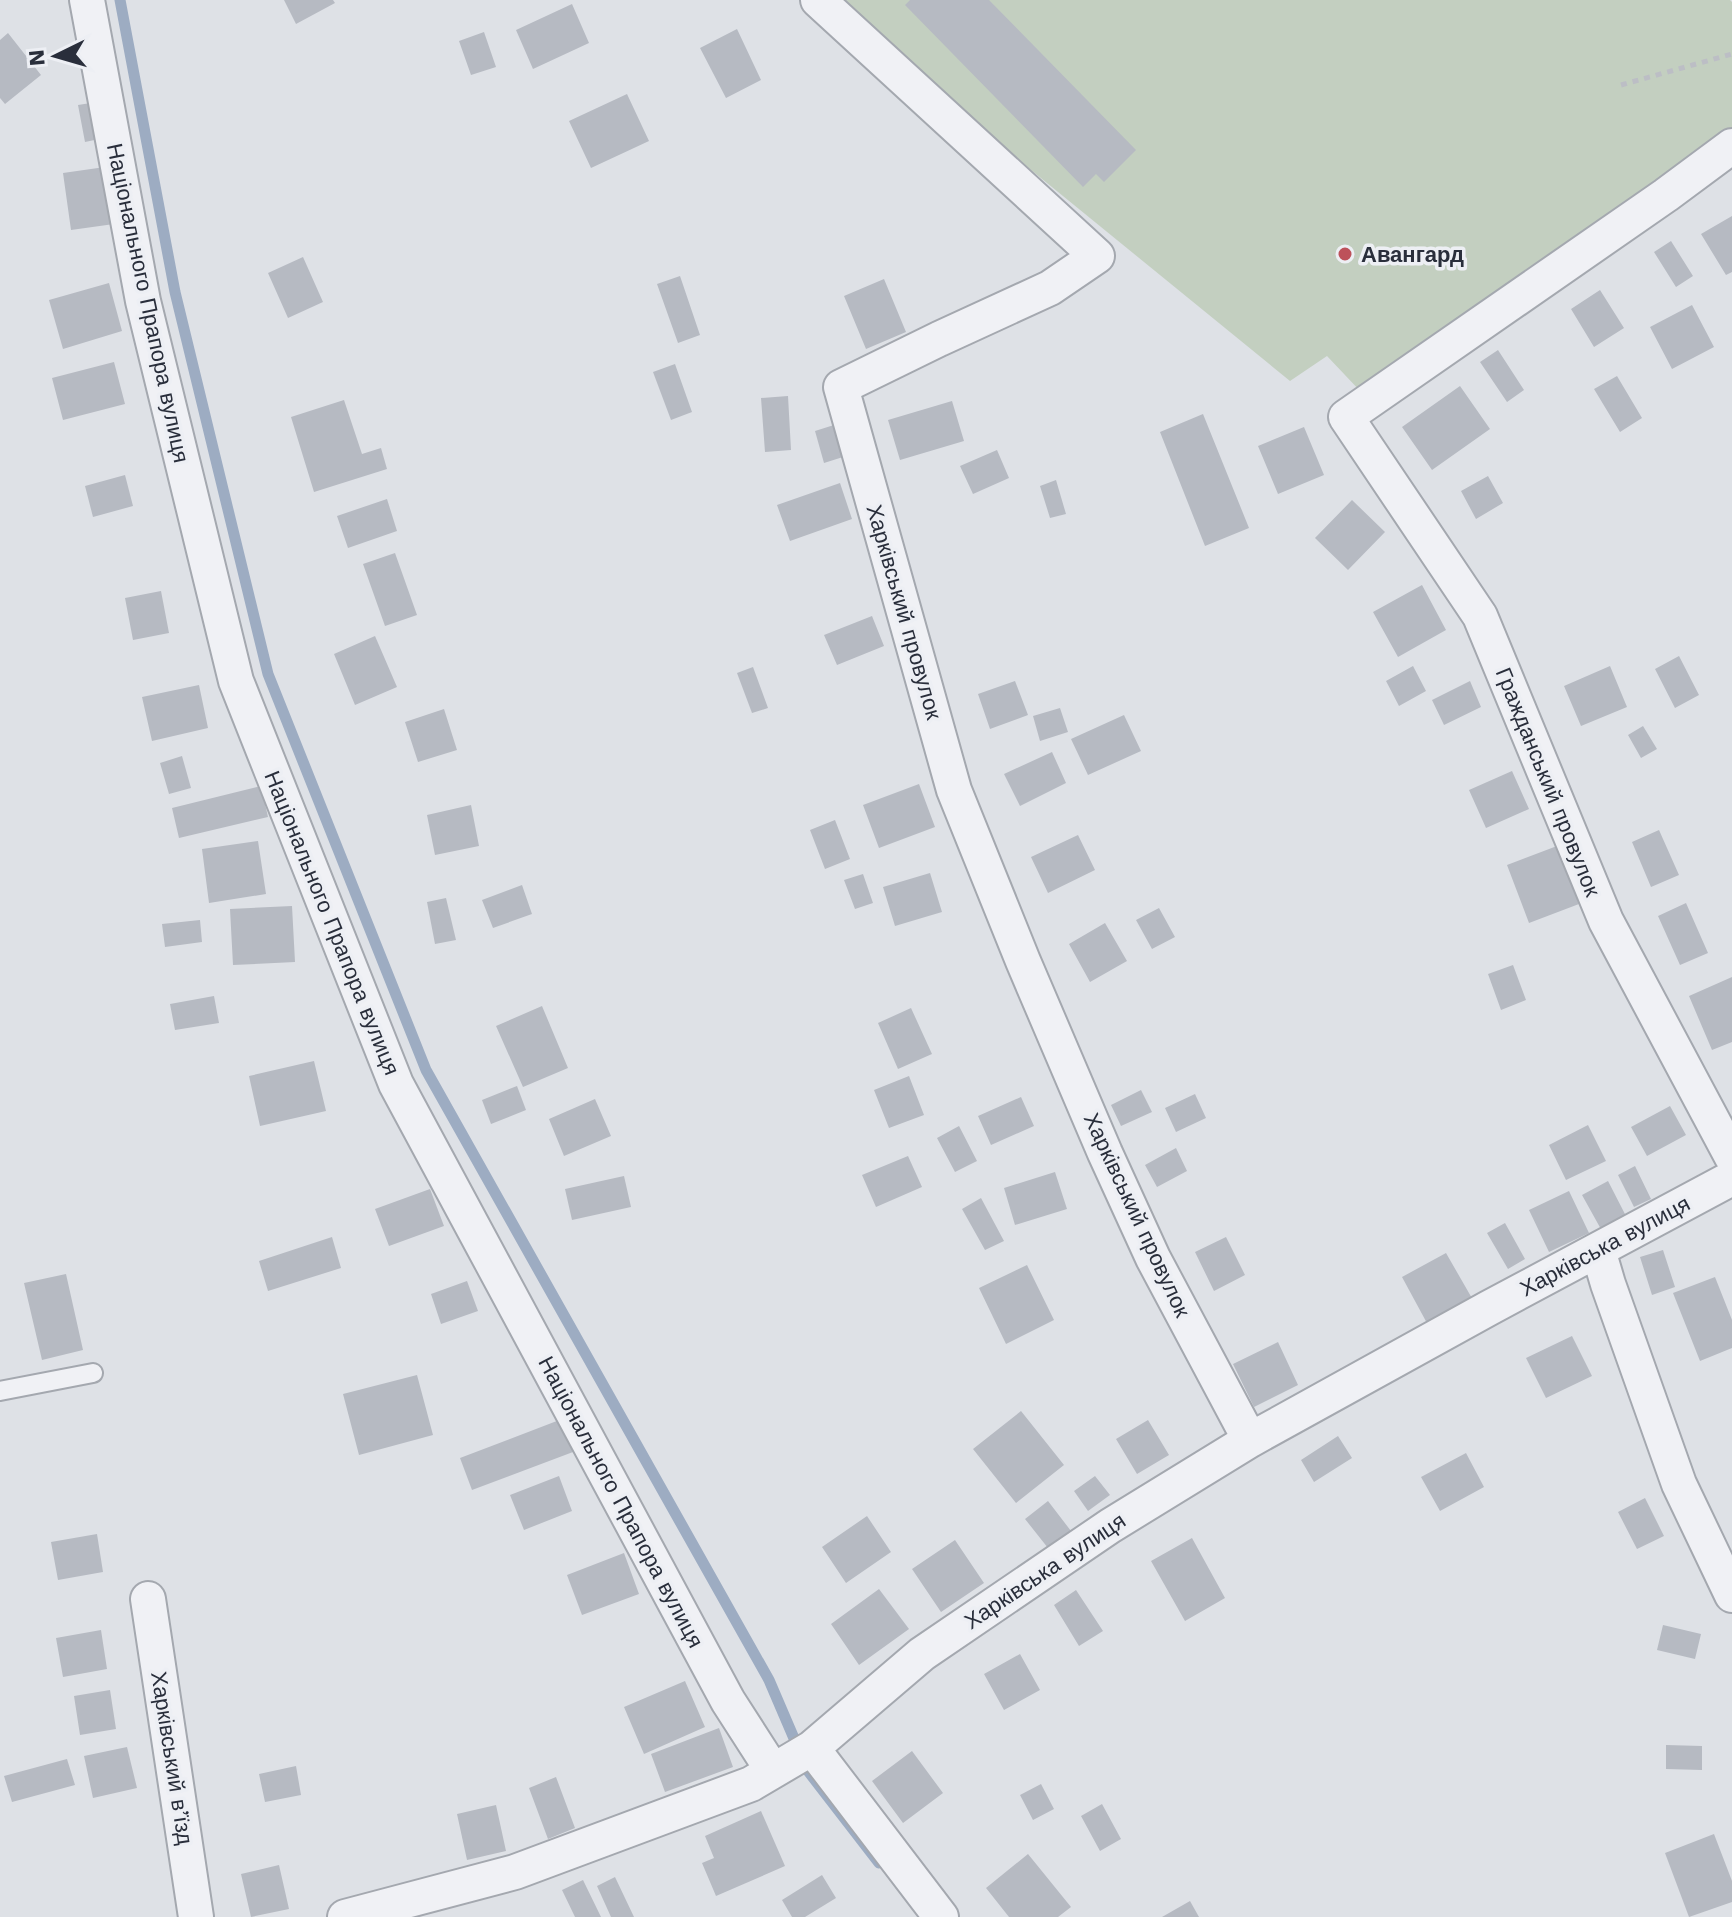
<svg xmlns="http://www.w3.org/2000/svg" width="1732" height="1917" font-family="'Work Sans',sans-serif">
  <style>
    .green { fill: #c3cfc0 }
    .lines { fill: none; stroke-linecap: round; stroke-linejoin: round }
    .stream { stroke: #9dacc2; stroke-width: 11 }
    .building { fill: #b6bac2 }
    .lane-casing { stroke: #a4a8af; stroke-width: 22 }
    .street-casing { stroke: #a4a8af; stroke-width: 38 }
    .path { stroke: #bcbec5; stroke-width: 5; stroke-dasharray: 6 6; stroke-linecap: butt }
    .lane { stroke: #f0f1f5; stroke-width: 18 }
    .street { stroke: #f0f1f5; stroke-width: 34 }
    .poi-dot { fill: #bd515a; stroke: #edeff4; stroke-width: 3 }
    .labels { text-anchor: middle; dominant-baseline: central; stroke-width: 7; stroke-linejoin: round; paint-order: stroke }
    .poi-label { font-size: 22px; font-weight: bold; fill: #292e3b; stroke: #edeff4; text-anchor: start }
    .street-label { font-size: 22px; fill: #292e3b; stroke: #edeff4 }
  </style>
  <rect width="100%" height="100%" fill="#dee1e6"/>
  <path class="green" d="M840 0H1730L1732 2V129L1362 393 1327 356 1290 381 1009 152Z"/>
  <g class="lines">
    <path class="stream" d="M120 0 175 292 268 674 426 1070 769 1680 808 1771 879 1863"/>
  </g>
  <path class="building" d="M284 0H333L335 3 296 24Z
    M910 0H989L1136 150 1104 182 1096 174 1083 187 905 5Z
    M572 4 589 43 533 69 516 30Z
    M737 29 761 80 726 98 700 48Z
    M484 32 496 67 471 75 459 41Z
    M8 33 41 75 5 104 0 98V40Z
    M627 94 649 141 591 168 569 121Z
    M97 102 104 138 85 142 78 105Z
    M105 167 114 224 71 230 63 173Z
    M1732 216V272L1726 275 1701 234Z
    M1671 241 1693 276 1676 287 1654 252Z
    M303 257 323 302 288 318 268 273Z
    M680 276 700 335 678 343 657 284Z
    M884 279 906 332 866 349 844 296Z
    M109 283 122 331 63 349 49 300Z
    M1600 290 1624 328 1594 347 1571 309Z
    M1692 305 1714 347 1672 369 1650 327Z
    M1498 350 1524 390 1507 402 1480 362Z
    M114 362 125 404 63 420 52 378Z
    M675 364 692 412 671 420 653 372Z
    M1617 376 1642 418 1620 432 1594 389Z
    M1460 386 1490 429 1432 470 1402 427Z
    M788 396 791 450 765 452 761 398Z
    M344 400 362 454 381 448 387 469 314 492 291 417Z
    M952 401 964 441 900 460 888 420Z
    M1203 414 1249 528 1205 546 1160 432Z
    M834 425 843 457 824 463 815 431Z
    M1304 427 1324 475 1278 494 1258 446Z
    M997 450 1009 478 973 494 960 466Z
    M125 475 133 506 93 517 85 486Z
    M1488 476 1503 503 1476 519 1461 491Z
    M1056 480 1066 514 1050 518 1040 486Z
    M840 483 852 519 790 541 777 505Z
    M387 499 397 531 348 548 337 516Z
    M1352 500 1385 532 1348 570 1315 538Z
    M395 553 417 615 385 626 363 564Z
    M1422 585 1446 630 1398 657 1373 612Z
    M161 591 169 633 133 640 125 598Z
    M872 616 884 646 837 665 824 635Z
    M375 636 397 687 355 705 334 654Z
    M1679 656 1699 695 1675 708 1655 669Z
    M1413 666 1426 691 1399 706 1386 681Z
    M1610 666 1627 707 1581 726 1564 686Z
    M753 667 768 708 752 713 737 673Z
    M1015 681 1028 715 990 729 978 694Z
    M1470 681 1481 707 1444 725 1432 700Z
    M199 685 208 728 152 741 142 697Z
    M1060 708 1068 732 1040 741 1033 716Z
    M444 709 457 750 418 762 405 722Z
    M1124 715 1141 751 1088 775 1071 739Z
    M1643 726 1657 749 1641 758 1628 735Z
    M1052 752 1066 783 1020 806 1004 774Z
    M182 756 191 788 169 794 160 763Z
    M1512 771 1529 809 1486 828 1469 790Z
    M919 784 935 827 879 848 863 805Z
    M261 786 268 817 179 838 172 808Z
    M471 805 479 846 435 855 427 815Z
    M835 820 850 859 825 869 810 830Z
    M1659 830 1679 875 1651 887 1632 842Z
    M1078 835 1095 870 1048 893 1031 857Z
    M258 841 266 894 209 903 202 849Z
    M1557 846 1579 904 1529 923 1507 865Z
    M930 873 942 912 895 926 883 887Z
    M863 874 873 903 855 909 844 880Z
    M522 885 532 914 493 928 482 900Z
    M446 898 456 940 435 944 427 902Z
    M1686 903 1708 953 1680 965 1658 916Z
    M292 906 295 962 233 965 230 909Z
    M1159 908 1175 937 1152 949 1136 920Z
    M200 920 202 942 165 947 162 924Z
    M1105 923 1127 961 1090 982 1069 944Z
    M1513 965 1526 1000 1501 1010 1488 974Z
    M1732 977V1042L1712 1050 1689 996Z
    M214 996 219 1023 175 1030 170 1004Z
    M542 1006 568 1068 523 1087 496 1026Z
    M911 1008 932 1054 898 1069 878 1023Z
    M314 1061 326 1111 260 1126 249 1076Z
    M909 1076 924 1115 889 1128 874 1090Z
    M517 1086 526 1110 491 1124 482 1100Z
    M1141 1090 1152 1112 1121 1126 1111 1105Z
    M1195 1094 1206 1118 1176 1132 1165 1108Z
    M1021 1097 1034 1126 991 1145 978 1116Z
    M595 1099 611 1136 564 1156 549 1119Z
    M1670 1106 1686 1135 1647 1156 1631 1127Z
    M1588 1125 1606 1161 1566 1180 1549 1145Z
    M959 1126 977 1161 955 1172 937 1138Z
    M1176 1148 1187 1171 1157 1187 1145 1165Z
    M908 1156 922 1187 876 1207 862 1175Z
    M1635 1166 1651 1199 1634 1207 1618 1175Z
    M1055 1172 1067 1209 1015 1225 1004 1188Z
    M624 1176 631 1207 572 1220 565 1189Z
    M1608 1181 1627 1218 1602 1231 1582 1195Z
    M430 1189 444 1226 389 1246 375 1209Z
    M1569 1191 1589 1233 1549 1252 1529 1210Z
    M981 1198 1004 1241 985 1250 962 1209Z
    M1505 1223 1525 1259 1508 1269 1487 1233Z
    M332 1237 341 1268 268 1291 259 1261Z
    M1226 1237 1245 1275 1214 1291 1195 1252Z
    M1663 1250 1675 1287 1652 1295 1640 1257Z
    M1446 1253 1473 1300 1428 1325 1402 1277Z
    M1027 1265 1054 1320 1006 1344 979 1288Z
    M66 1274 83 1350 42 1360 24 1283Z
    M1715 1277 1732 1320V1348L1700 1361 1673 1293Z
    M467 1281 478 1311 441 1324 431 1294Z
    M1572 1336 1592 1376 1546 1398 1526 1358Z
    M1278 1342 1298 1385 1254 1407 1233 1364Z
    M417 1375 433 1435 359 1455 343 1394Z
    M1021 1411 1064 1465 1016 1503 973 1449Z
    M562 1419 573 1452 472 1490 460 1458Z
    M1148 1420 1169 1455 1137 1474 1116 1439Z
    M1338 1436 1352 1458 1314 1482 1301 1460Z
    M1466 1453 1484 1487 1440 1511 1421 1477Z
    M559 1476 572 1511 524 1530 510 1495Z
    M1095 1476 1110 1495 1088 1511 1074 1491Z
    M1645 1498 1664 1536 1637 1549 1618 1512Z
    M1048 1501 1071 1531 1048 1548 1025 1519Z
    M867 1516 891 1552 846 1583 822 1547Z
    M97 1534 103 1572 58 1580 51 1542Z
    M1192 1538 1225 1598 1185 1621 1151 1561Z
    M955 1540 984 1583 941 1612 912 1569Z
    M624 1553 639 1594 582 1615 567 1575Z
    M879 1589 909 1629 859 1665 831 1624Z
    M1076 1590 1103 1631 1079 1646 1054 1605Z
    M1663 1625 1701 1634 1695 1659 1657 1650Z
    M101 1630 107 1669 63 1677 56 1638Z
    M1020 1654 1040 1690 1004 1710 984 1674Z
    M685 1681 705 1727 644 1754 624 1707Z
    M110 1690 116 1729 80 1735 74 1696Z
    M719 1728 733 1767 665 1792 651 1754Z
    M1666 1745 1702 1746V1770L1666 1769Z
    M127 1747 137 1788 93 1798 84 1756Z
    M912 1751 943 1793 903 1823 872 1781Z
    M67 1759 75 1785 12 1802 4 1776Z
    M296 1766 301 1795 265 1802 259 1774Z
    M556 1777 575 1828 548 1839 529 1788Z
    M1041 1784 1054 1809 1033 1820 1020 1795Z
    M1102 1804 1121 1839 1100 1851 1081 1816Z
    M496 1805 506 1851 467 1860 457 1814Z
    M761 1811 785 1866 716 1896 702 1863 714 1858 705 1836Z
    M1714 1834 1732 1881V1902L1689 1917 1665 1853Z
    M1028 1854 1071 1907 1058 1917H1009L986 1888Z
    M279 1865 289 1909 251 1917 241 1874Z
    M822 1875 836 1898 805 1917H792L782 1900Z
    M615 1877 634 1917H611L597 1886Z
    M583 1880 601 1917H575L562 1890Z
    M1190 1901 1199 1917H1162Z"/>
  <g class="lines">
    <defs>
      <path id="lane" d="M0 1391 93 1373"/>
      <path id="street" d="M87 0 143 301 236 681 396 1084 728 1701 773 1771
        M818 0 1097 256 1050 288 939 339 841 387 954 790 1023 961 1105 1153 1153 1258 1250 1440
        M1732 146 1666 195 1346 417 1480 616 1606 921 1732 1157
        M1598 1250 1608 1284 1679 1484 1732 1595
        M148 1599 196 1917
        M812 1748 941 1917
        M345 1917 515 1872 751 1784 812 1748 922 1654 1110 1526 1250 1440 1489 1308 1732 1178"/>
    </defs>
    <use href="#lane" class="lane-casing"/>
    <use href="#street" class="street-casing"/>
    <path class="path" d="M1621 85 1732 54"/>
    <use href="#lane" class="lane"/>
    <use href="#street" class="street"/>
  </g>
  <circle class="poi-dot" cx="1345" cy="254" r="8"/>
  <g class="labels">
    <g class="poi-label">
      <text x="1361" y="254">Авангард</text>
    </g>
    <g class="street-label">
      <text transform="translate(148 303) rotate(78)">Національного Прапора вулиця</text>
      <text transform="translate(904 612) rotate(74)">Харківський провулок</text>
      <text transform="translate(1548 782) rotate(68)">Гражданський провулок</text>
      <text transform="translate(332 923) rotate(68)">Національного Прапора вулиця</text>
      <text transform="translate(1137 1215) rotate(65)">Харківський провулок</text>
      <text transform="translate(1605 1246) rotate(-28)">Харківська вулиця</text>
      <text transform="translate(621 1502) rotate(62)">Національного Прапора вулиця</text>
      <text transform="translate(1045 1571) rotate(-34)">Харківська вулиця</text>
      <text transform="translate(172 1758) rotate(81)">Харківський в’їзд</text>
    </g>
  </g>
  <g transform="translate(56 56) rotate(265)" stroke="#edeff4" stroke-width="6" paint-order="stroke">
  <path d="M0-6L14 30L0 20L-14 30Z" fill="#292e3b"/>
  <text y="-12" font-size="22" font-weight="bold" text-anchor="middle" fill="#292e3b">N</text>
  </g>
</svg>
